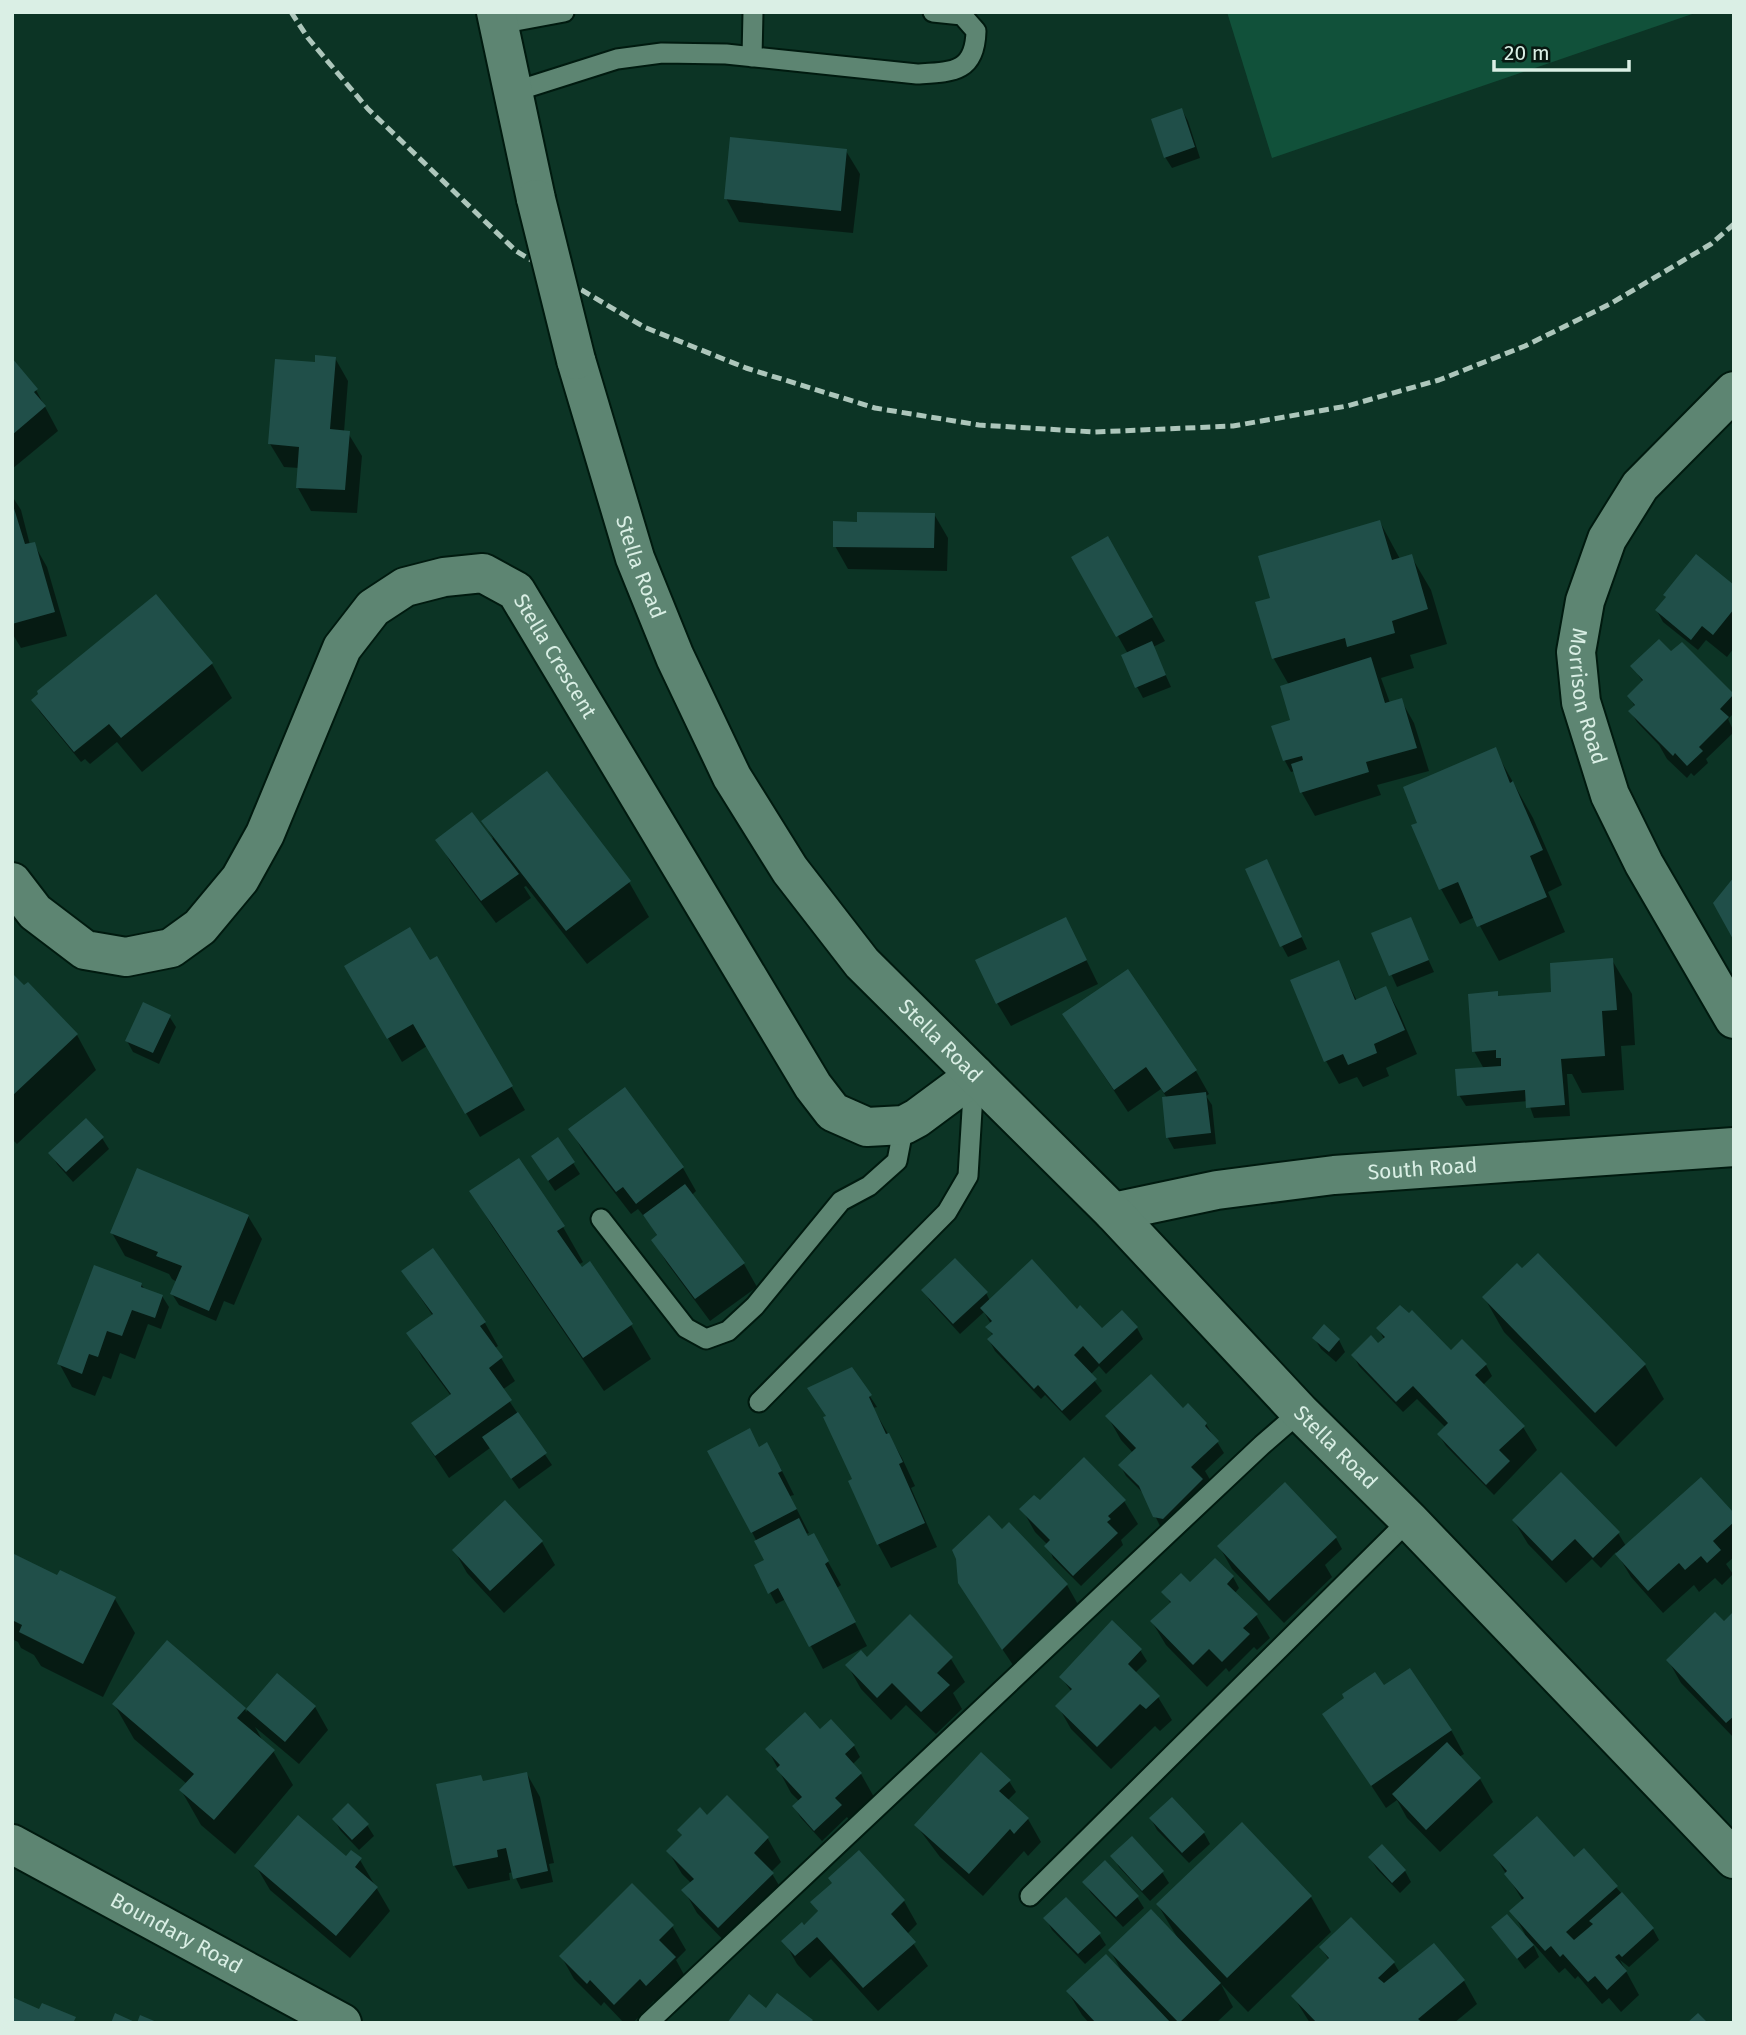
<svg xmlns="http://www.w3.org/2000/svg" width="1746" height="2035" font-family="'Fira Sans',sans-serif">
  <style>
    .green { fill: #11513a }
    .shadow { fill: #0007 }
    .building { fill: #204f49 }
    .lines { fill: none; stroke-linecap: round; stroke-linejoin: round }
    .lane-casing { stroke: #001a0f; stroke-width: 23 }
    .street-casing { stroke: #001a0f; stroke-width: 42 }
    .secondary-casing { stroke: #001a0f; stroke-width: 42 }
    .lane { stroke: #5d8572; stroke-width: 19 }
    .street { stroke: #5d8572; stroke-width: 38 }
    .secondary { stroke: #5d8572; stroke-width: 38 }
    .rail { stroke: #adc6bb; stroke-width: 5; stroke-dasharray: 10 5; stroke-linecap: butt }
    .secondary-bridge-casing { stroke: #001a0f; stroke-width: 42; stroke-linecap: butt }
    .secondary-bridge { stroke: #5d8572; stroke-width: 38 }
    .labels { text-anchor: middle; dominant-baseline: central; stroke-width: 5; stroke-linejoin: round; paint-order: stroke }
    .street-label { font-size: 21px; fill: #daefe5; stroke: #081811 }
  </style>
  <rect width="100%" height="100%" fill="#0c3425"/>
  <path class="green" d="M1227 12H1698L1272 158Z"/>
  <path class="shadow" d="M1182 110 1188 121 1200 158 1172 168 1165 157Z
    M846 151 860 174 853 233 739 222 726 198Z
    M335 358 348 381 344 432 348 433 362 456 357 513 311 511 298 488 299 468 284 467 270 444 316 364Z
    M12 361 36 390 58 431 12 469Z
    M12 496 21 510 30 545 34 544 47 567 67 636 21 648 12 633Z
    M934 514 948 538 947 571 848 569 835 546 859 524Z
    M1380 522 1400 559 1411 556 1431 590 1447 644 1410 655 1414 668 1381 678 1390 703 1401 700 1414 723 1429 771 1377 785 1381 795 1315 816 1302 793 1295 771 1291 772 1285 761 1274 727 1294 729 1289 685 1274 659 1257 603 1272 599Z
    M1108 539 1165 641 1153 647 1171 687 1143 698 1137 687 1128 654 1074 558Z
    M1734 587V648L1727 657 1706 640 1698 650 1663 622 1657 611 1667 599 1665 595Z
    M1682 644 1734 696V713L1728 719 1734 732 1706 759 1708 763 1694 776 1691 773 1687 778 1667 759 1659 745 1637 722 1630 711 1635 707 1629 696 1643 682 1633 667 1670 652Z
    M212 664 232 698 142 772 117 742 90 764 85 759 81 762 40 712 33 701Z
    M1495 750 1533 818 1562 885 1548 892 1565 932 1499 961 1475 917 1460 924 1441 889 1420 824Z
    M483 822 629 882 649 917 587 964 526 886 524 887 531 898 496 923 451 863 438 840H491L493 838Z
    M1267 861 1307 949 1288 957 1282 946Z
    M1410 919 1434 972 1397 987 1373 934Z
    M1078 943 1098 984 1011 1026 997 1003Z
    M437 959 525 1110 480 1137 427 1046 402 1062 346 966 430 962Z
    M1612 960 1632 994 1635 1045 1621 1046 1624 1090 1582 1093 1572 1074H1567L1570 1116 1534 1118 1528 1101 1466 1106 1459 1095 1484 1069 1474 1051 1497 993 1499 998 1553 993Z
    M1338 963 1357 1001 1386 988 1399 1012 1417 1054 1386 1068 1389 1076 1363 1087 1357 1077 1339 1084 1326 1061Z
    M12 975 77 1035 96 1070 17 1144 12 1139Z
    M1064 1015 1196 1071 1209 1094 1206 1096 1212 1105 1216 1144 1174 1149 1168 1138 1167 1098 1161 1089 1128 1112Z
    M169 1016 176 1027 159 1064 133 1052 127 1041Z
    M624 1090 683 1168 696 1191 692 1195 744 1264 757 1287 710 1321 667 1263 653 1240 658 1237 651 1225 638 1209 631 1214 584 1153 571 1130Z
    M102 1138 109 1149 73 1182 57 1164 51 1153Z
    M558 1139 580 1174 555 1191 539 1167Z
    M472 1192 563 1227 583 1262 578 1265 631 1325 651 1359 604 1391 492 1226Z
    M248 1216 262 1239 234 1305 224 1301 216 1321 179 1305 172 1294 177 1282 172 1279 169 1274 125 1256 112 1233Z
    M403 1272 485 1323 498 1346 495 1348 515 1381 502 1390 552 1465 519 1489 490 1448 449 1478 413 1424 451 1396 422 1357 409 1333 433 1316Z
    M141 1284 145 1290 162 1296 169 1307 161 1329 148 1324 135 1359 120 1353 111 1379 103 1376 95 1396 72 1387 59 1363Z
    M923 1290 986 1293 990 1301 1075 1310 1102 1331 1122 1312 1137 1328 1143 1339 1106 1374 1099 1366 1090 1375 1102 1391 1070 1421 1045 1395 1041 1399 995 1351 989 1340 993 1336 988 1327 991 1324 984 1312 960 1334 930 1301Z
    M1484 1297 1645 1365 1664 1399 1616 1447 1504 1332Z
    M1324 1327 1339 1340 1345 1352 1336 1362 1321 1349 1314 1338Z
    M1378 1328 1486 1365 1492 1376 1483 1385 1523 1427 1537 1450 1494 1495 1446 1446 1439 1435 1446 1428 1417 1399 1403 1412 1359 1366 1353 1355 1378 1346 1384 1339Z
    M852 1369 877 1407 873 1408 902 1458 915 1486 911 1488 937 1547 891 1568 878 1544 850 1482 854 1479 828 1417Z
    M1183 1410 1206 1424 1224 1453 1205 1471 1212 1483 1161 1528 1145 1495 1126 1476 1120 1465 1133 1453 1121 1440 1108 1417Z
    M759 1448 780 1467 794 1495 790 1496 809 1533 806 1534 826 1558 841 1585 837 1588 867 1646 823 1669 786 1599 776 1604 756 1566 770 1568 752 1532Z
    M1124 1501 1138 1524 1121 1540 1123 1545 1081 1586 1053 1558 1048 1545 1035 1532 1022 1509 1040 1503Z
    M1734 1515V1557L1726 1564 1733 1574 1722 1585 1715 1578 1699 1592 1694 1585 1663 1613 1631 1577 1616 1552 1601 1568 1592 1559 1566 1583 1528 1544 1514 1521 1618 1533 1626 1546Z
    M1009 1525 1067 1585 1080 1608 1017 1671 974 1607Z
    M1336 1538 1342 1549 1325 1565 1332 1577 1284 1623 1232 1569 1219 1546Z
    M542 1542 555 1565 504 1613 467 1573 454 1550Z
    M12 1555 58 1577 115 1599 135 1633 103 1697 41 1666 34 1655 21 1648 18 1642 12 1639Z
    M1233 1577 1239 1588 1235 1593 1256 1615 1270 1638 1257 1650 1254 1647 1229 1672 1226 1668 1207 1687 1166 1645 1152 1622 1171 1604 1164 1592 1189 1583Z
    M1734 1614V1738L1681 1683 1668 1660 1724 1623Z
    M1140 1650 1147 1661 1135 1673 1158 1697 1172 1720 1160 1731 1155 1726 1111 1769 1071 1729 1058 1706 1071 1691 1061 1677Z
    M867 1659H951L965 1682 953 1693 962 1709 936 1734 906 1705 891 1720 861 1689 848 1666Z
    M277 1675 315 1707 328 1730 299 1764 255 1727 264 1743 273 1751 293 1785 235 1854 201 1825 181 1790 187 1784 134 1739 114 1704 245 1709 246 1712Z
    M1383 1688 1451 1730 1464 1754 1459 1757 1480 1779 1493 1802 1440 1852 1407 1818 1397 1800 1386 1808 1324 1714 1346 1699Z
    M830 1721 854 1746 860 1757 852 1765 861 1774 874 1797 849 1820 847 1817 822 1841 801 1818 794 1807 800 1802 791 1793 768 1750 825 1737Z
    M527 1774 540 1797 554 1863 549 1864 553 1882 521 1889 513 1872 509 1873 510 1880 468 1889 454 1865Z
    M1009 1781 1016 1792 1007 1801 1028 1819 1041 1842 1028 1856 1024 1851 983 1896 940 1857 916 1825Z
    M727 1797 768 1839 781 1862 771 1872 786 1897 733 1950 697 1913 684 1890 691 1883 682 1874 668 1851 683 1837 679 1830 707 1817Z
    M334 1819 367 1825 374 1836 359 1850 340 1830Z
    M1151 1819 1204 1833 1210 1844 1189 1863 1157 1830Z
    M1242 1824 1311 1897 1331 1932 1248 2012 1221 1984 1233 2007 1216 2023H1089L1082 2015 1068 1992 1122 1972 1110 1950 1177 1937 1158 1905Z
    M1382 1847 1405 1871 1411 1882 1400 1893 1377 1869 1370 1858Z
    M1584 1851 1653 1929 1659 1940 1629 1967 1620 1960 1639 1995 1621 2012 1609 1998 1602 2004 1578 1976 1575 1979 1565 1968 1559 1973 1532 1942 1539 1957 1525 1969 1494 1927 1525 1934 1512 1911 1523 1901 1495 1856 1573 1860Z
    M1113 1856 1162 1872 1169 1883 1150 1901 1119 1867Z
    M346 1858 360 1860 390 1911 350 1958 270 1890 256 1866Z
    M1084 1882 1137 1897 1144 1908 1123 1927 1091 1893Z
    M904 1901 917 1924 907 1934 928 1966 878 2011 831 1959 810 1978 797 1964 784 1941 819 1913 813 1903Z
    M1046 1919 1099 1934 1106 1945 1085 1964 1052 1930Z
    M672 1926 686 1950 676 1960 688 1982 661 2009 654 2001 633 2023H624L604 2002 601 2006 574 1979 561 1956Z
    M1321 1948 1394 1963 1400 1973 1464 1981 1477 2004 1454 2023H1310L1293 1996 1329 1960Z"/>
  <path class="building" d="M1182 108 1195 147 1164 158 1151 119Z
    M730 137 847 149 841 211 724 199Z
    M315 355 336 357 330 429 350 431 345 490 296 488 299 447 268 444 275 359 315 362Z
    M12 358 38 389 34 392 46 406 12 435Z
    M12 502 25 544 35 542 55 612 12 624Z
    M857 512 935 513 934 548 833 547V521L857 522Z
    M1380 520 1392 560 1412 554 1428 609 1392 621 1395 633 1347 647 1345 638 1272 659 1255 602 1270 598 1258 556Z
    M1108 536 1153 617 1116 637 1071 557Z
    M1696 554 1734 585V609L1713 635 1702 626 1691 640 1655 610 1666 597 1663 595Z
    M156 594 213 663 121 738 109 724 74 752 31 700 38 694 37 691Z
    M1659 639 1671 651 1682 642 1734 694 1720 709 1729 717 1699 747 1703 751 1687 766 1675 753 1673 756 1628 711 1635 705 1627 696 1643 680 1630 666Z
    M1152 641 1166 675 1135 688 1121 655Z
    M1371 657 1385 703 1402 698 1417 748 1366 762 1369 772 1300 793 1291 764 1303 760 1302 756 1283 761 1271 726 1290 720 1280 686Z
    M1496 747 1510 783 1513 781 1543 850 1530 856 1547 897 1477 927 1458 882 1439 890 1411 825 1417 823 1403 787Z
    M547 771 631 881 566 931 481 821Z
    M472 812 519 874 481 901 435 840Z
    M1267 859 1302 937 1280 947 1245 869Z
    M1734 877V941L1713 903Z
    M1066 917 1087 960 996 1004 975 960Z
    M1411 917 1429 960 1389 976 1371 933Z
    M410 927 430 960 437 956 513 1086 465 1114 413 1024 387 1039 344 966Z
    M1613 958 1617 1010 1602 1011 1605 1056 1561 1059 1565 1105 1526 1108 1525 1090 1457 1096 1455 1069 1501 1066V1058H1496V1050L1472 1052 1468 994 1498 991V996L1551 992 1550 963Z
    M1339 960 1355 1000 1386 986 1405 1030 1374 1044 1377 1053 1348 1065 1343 1054 1324 1062 1290 980Z
    M1128 969 1197 1070 1164 1093 1146 1067 1114 1090 1062 1014Z
    M12 973 24 985 28 982 78 1034 12 1096Z
    M143 1002 171 1015 153 1053 125 1041Z
    M625 1087 684 1167 636 1204 623 1187 616 1192 568 1129Z
    M1206 1092 1211 1133 1166 1138 1162 1097Z
    M86 1118 104 1137 66 1172 48 1153Z
    M558 1137 575 1162 548 1181 531 1156Z
    M519 1158 565 1226 557 1231 582 1267 590 1261 633 1324 583 1358 469 1191Z
    M137 1168 249 1215 209 1311 170 1294 182 1266 156 1256 158 1252 110 1233Z
    M685 1184 745 1263 695 1299 651 1240 657 1235 643 1215Z
    M433 1248 486 1322 480 1326 503 1357 489 1368 512 1400 435 1456 411 1423 451 1394 406 1333 433 1314 401 1271Z
    M1538 1253 1646 1364 1595 1413 1482 1297 1517 1263 1522 1268Z
    M955 1258 988 1292 953 1324 921 1290Z
    M1032 1259 1077 1309 1080 1305 1102 1328 1122 1310 1138 1327 1099 1364 1083 1346 1074 1355 1097 1379 1062 1411 1038 1385 1034 1389 987 1339 993 1334 985 1327 992 1321 980 1308Z
    M94 1265 142 1283 141 1287 163 1295 155 1318 132 1310 122 1336 107 1331 98 1357 89 1354 82 1374 57 1364Z
    M1400 1305 1409 1313 1412 1310 1451 1350 1462 1339 1487 1364 1475 1375 1525 1426 1499 1450 1510 1461 1486 1485 1437 1434 1448 1423 1413 1386 1396 1402 1351 1355 1371 1335 1378 1343 1385 1337 1376 1328Z
    M1324 1324 1340 1339 1329 1352 1312 1338Z
    M852 1367 872 1395 869 1397 886 1434 889 1433 903 1462 899 1464 925 1523 877 1545 848 1481 852 1479 823 1417 826 1416 807 1388Z
    M1151 1374 1183 1408 1188 1403 1207 1423 1205 1426 1219 1441 1191 1467 1203 1479 1163 1519 1153 1517 1139 1486 1118 1465 1136 1448 1105 1416Z
    M518 1412 547 1453 511 1479 482 1437Z
    M750 1428 759 1447 767 1442 782 1471 778 1473 797 1509 751 1533 707 1451Z
    M1084 1457 1126 1500 1108 1516 1111 1519 1107 1522 1118 1533 1073 1576 1044 1546 1050 1540 1019 1509 1034 1495 1040 1500Z
    M1561 1472 1620 1532 1593 1558 1575 1539 1552 1561 1512 1520Z
    M1701 1477 1734 1513V1522L1713 1541 1721 1550 1707 1563 1701 1556 1685 1570 1679 1563 1648 1591 1615 1554Z
    M1285 1482 1337 1537 1269 1601 1217 1546Z
    M505 1500 543 1541 490 1591 452 1550Z
    M989 1515 1002 1529 1009 1522 1068 1584 1002 1650 958 1583 956 1559 952 1550Z
    M799 1518 808 1536 814 1533 829 1561 825 1564 856 1622 809 1647 778 1588 768 1594 754 1565 764 1560 754 1541Z
    M12 1553 57 1575 60 1570 116 1597 83 1664 19 1632 22 1625 12 1620Z
    M1215 1558 1234 1576 1227 1584 1258 1614 1243 1628 1250 1634 1222 1662 1209 1649 1193 1665 1150 1621 1171 1602 1161 1592 1181 1573 1190 1582Z
    M1734 1611V1716L1726 1723 1666 1660 1715 1612 1724 1621Z
    M910 1614 953 1657 937 1673 950 1685 921 1712 892 1683 877 1698 845 1665 861 1650 867 1657Z
    M1112 1620 1142 1649 1128 1664 1160 1696 1146 1709 1140 1704 1097 1747 1055 1706 1072 1689 1059 1677Z
    M167 1640 246 1708 237 1718 275 1750 214 1820 179 1790 194 1774 112 1704Z
    M1410 1668 1452 1730 1371 1786 1322 1714 1344 1698 1342 1694 1375 1672 1384 1685Z
    M277 1673 316 1706 285 1742 246 1709Z
    M805 1712 820 1729 831 1719 855 1745 845 1754 862 1773 835 1798 842 1805 814 1831 792 1806 802 1797 776 1769 780 1765 765 1749Z
    M1447 1742 1481 1778 1426 1830 1392 1794Z
    M981 1752 1011 1780 999 1791 1029 1818 1014 1834 1010 1829 969 1874 914 1825Z
    M527 1772 548 1871 513 1879 506 1848 497 1850 498 1857 453 1866 436 1784 481 1775 483 1781Z
    M727 1795 769 1837 754 1853 774 1873 718 1928 681 1890 694 1879 666 1851 682 1835 677 1830 700 1807 707 1815Z
    M1172 1797 1205 1832 1182 1853 1149 1818Z
    M348 1803 369 1824 352 1840 332 1819Z
    M298 1815 346 1856 351 1850 362 1858 355 1867 378 1887 336 1936 254 1866Z
    M1537 1816 1574 1857 1584 1848 1618 1886 1566 1932 1574 1940 1593 1924 1589 1921 1622 1892 1654 1928 1622 1957 1619 1954 1615 1957 1627 1971 1607 1990 1595 1976 1588 1982 1563 1954 1560 1957 1551 1946 1545 1951 1509 1911 1524 1898 1504 1874 1507 1871 1493 1855Z
    M1242 1822 1312 1896 1227 1978 1156 1904Z
    M1132 1836 1164 1871 1142 1891 1110 1856Z
    M1382 1844 1406 1870 1392 1883 1368 1857Z
    M859 1850 905 1900 891 1914 916 1942 863 1988 817 1937 795 1956 781 1941 802 1922 804 1925 818 1911 810 1902 832 1883 828 1878Z
    M1105 1860 1139 1896 1116 1917 1082 1882Z
    M632 1883 674 1925 659 1940 676 1957 646 1986 640 1979 614 2005 590 1980 587 1984 559 1956Z
    M1066 1897 1101 1933 1078 1954 1043 1918Z
    M1151 1909 1221 1983 1179 2023 1108 1950Z
    M1507 1914 1534 1945 1517 1959 1491 1927Z
    M1351 1917 1395 1962 1378 1978 1384 1983 1434 1943 1465 1980 1418 2019 1423 2023H1317L1291 1996 1329 1958 1319 1947Z
    M1106 1954 1171 2023H1096L1066 1991Z
    M777 1993 813 2020 810 2023H727L749 1994 766 2008Z
    M12 1997 39 2009 42 2003 76 2017 73 2023H12Z
    M115 2013 137 2023 140 2015 159 2023H111Z
    M1698 2013 1708 2023H1687Z"/>
  <g class="lines">
    <defs>
      <path id="lane" d="M499 24 564 12
        M752 57 753 12
        M513 92 617 59 662 53 726 54 917 74C952 72 975 73 976 31L962 15 933 12
        M601 1219 686 1328 706 1339 728 1331 755 1306 841 1201 869 1186 897 1161 904 1125
        M759 1402 947 1212 968 1176 974 1077
        M1030 1896 1409 1520
        M648 2023 1262 1445 1300 1412"/>
      <g id="street">
        <path id="s1" d="M1734 391 1640 486 1607 539 1585 601 1576 652 1581 702 1610 795 1644 864 1734 1019"/>
        <path id="s2" d="M12 882 35 912 85 950 126 957 171 948 200 927 240 879 265 834 342 648 373 608 405 587 444 577 483 573 516 591 813 1086 833 1112 867 1127 904 1125 917 1118 975 1075"/>
        <path id="s3" d="M1113 1212 1217 1190 1334 1175 1734 1147"/>
        <path id="s4" d="M12 1844 342 2023"/>
      </g>
      <g id="secondary">
        <path d="M496 12 536 199"/>
        <path id="s5" d="M576 360 635 558 675 657 732 777 790 870 862 963 1113 1212 1300 1412 1409 1520 1734 1859"/>
      </g>
    </defs>
    <use href="#lane" class="lane-casing"/>
    <use href="#street" class="street-casing"/>
    <use href="#secondary" class="secondary-casing"/>
    <use href="#lane" class="lane"/>
    <use href="#street" class="street"/>
    <use href="#secondary" class="secondary"/>
    <path class="rail" d="M291 12 308 38 368 109 516 251 644 327 746 368 875 408 979 425 1095 432 1233 426 1347 406 1439 380 1525 346 1610 304 1711 244 1734 224"/>
    <defs>
      <path id="secondary-bridge" d="M536 199 576 360"/>
    </defs>
    <use href="#secondary-bridge" class="secondary-bridge-casing"/>
    <use href="#secondary-bridge" class="secondary-bridge"/>
  </g>
  <g class="labels">
    <g class="street-label">
      <text stroke="none"><textPath href="#s5" startOffset="217">Stella Road</textPath></text>
      <text stroke="none"><textPath href="#s2" startOffset="821">Stella Crescent</textPath></text>
      <text stroke="none"><textPath href="#s1" startOffset="359">Morrison Road</textPath></text>
      <text stroke="none"><textPath href="#s5" startOffset="784">Stella Road</textPath></text>
      <text stroke="none"><textPath href="#s3" startOffset="313">South Road</textPath></text>
      <text stroke="none"><textPath href="#s5" startOffset="1351">Stella Road</textPath></text>
      <text stroke="none"><textPath href="#s4" startOffset="187">Boundary Road</textPath></text>
    </g>
  </g>
  <rect width="1746" height="2035" fill="none" stroke="#daefe5" stroke-width="28"/>
  <path d="M1494 60v10h135v-10" fill="none" stroke="#daefe5" stroke-width="3.5"/>
  <text x="1504" y="60" font-size="21" fill="#daefe5" stroke="#081811" stroke-width="5" paint-order="stroke">20 m</text>
</svg>
